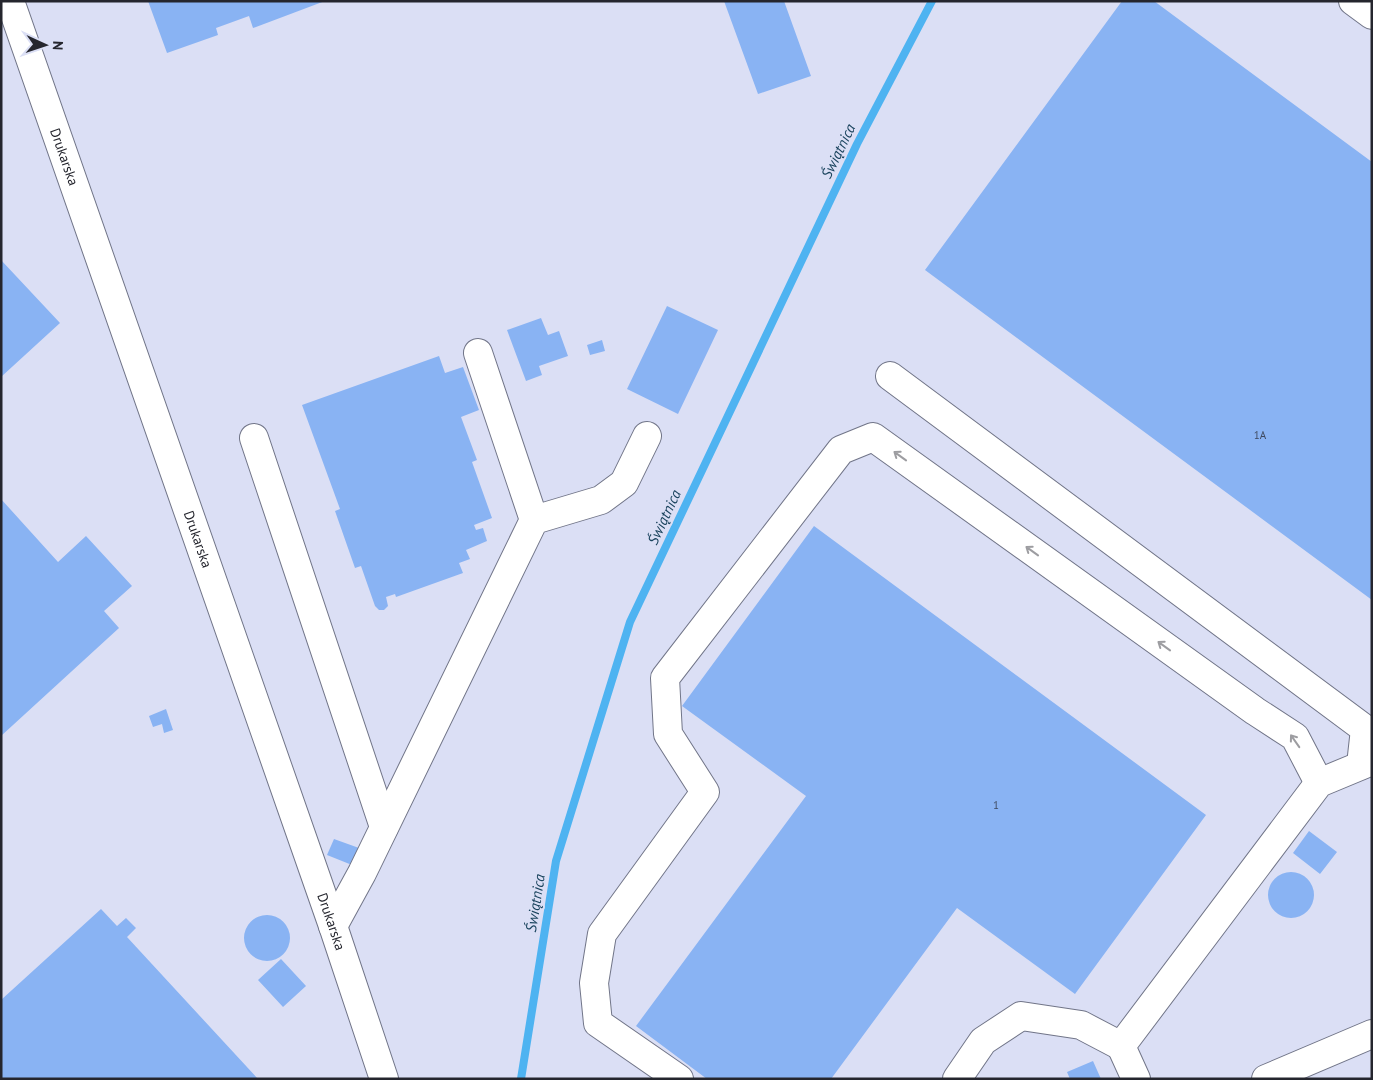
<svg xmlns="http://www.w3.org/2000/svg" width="1373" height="1080" font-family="'PT Sans',sans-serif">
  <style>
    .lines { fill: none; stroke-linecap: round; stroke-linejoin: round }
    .stream { stroke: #4eb3f1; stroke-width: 8 }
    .building { fill: #89b3f3 }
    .minor-casing { stroke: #717588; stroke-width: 30 }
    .minor { stroke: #fff; stroke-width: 28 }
    .oneway { stroke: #9d9da1 }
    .labels { text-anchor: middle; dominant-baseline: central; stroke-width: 4; stroke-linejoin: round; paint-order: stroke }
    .number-label { font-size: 11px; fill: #3e495f }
    .street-label { font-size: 14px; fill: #25262e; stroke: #dbdff5 }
    .water-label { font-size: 15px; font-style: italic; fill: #1b445e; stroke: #dbdff5 }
  </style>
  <rect width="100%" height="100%" fill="#dbdff5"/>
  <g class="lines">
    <path class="stream" d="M521 1079 556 861 630 622 857 144 932 1"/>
  </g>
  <path class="building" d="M148 1H325L253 28 249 16 216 28 218 35 167 53Z
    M724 1H784L811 76 758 94Z
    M1122 1H1154L1372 162V600L925 270Z
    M1 260 60 323 1 377Z
    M667 306 718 330 678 414 627 389Z
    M541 318 548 335 559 331 568 356 539 366 542 375 526 381 507 330Z
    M602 340 605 351 590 355 587 345Z
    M439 356 445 373 463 367 479 410 461 417 477 460 472 462 492 518 474 525 476 530 483 528 487 541 466 550 470 559 459 563 463 573 396 597 395 594 386 597 388 606 384 610H379L375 606 361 566 355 568 335 511 340 509 302 405Z
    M1 499 58 562 86 536 132 586 104 611 119 628 1 736Z
    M814 526 1206 815 1075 994 957 908 831 1079H707L636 1026 806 796 682 706Z
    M166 709 173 730 164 733 162 724 153 727 149 716Z
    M1309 831 1337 852 1320 874 1293 853Z
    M334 839 359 848 352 865 327 855Z
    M1268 895a23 23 0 1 1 46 0a23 23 0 1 1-46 0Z
    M101 909 117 926 126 918 136 928 127 937 258 1079H1V1000Z
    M244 938a23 23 0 1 1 46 0a23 23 0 1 1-46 0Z
    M281 959 306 986 283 1007 258 980Z
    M1093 1061 1101 1079H1070L1067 1072Z"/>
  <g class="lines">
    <defs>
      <g id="minor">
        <path id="s1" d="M10 1 333 926 384 1079"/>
        <path d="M1353 1 1372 15"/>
        <path d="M478 353 534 520"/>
        <path d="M890 376 1365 729 1361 765"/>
        <path d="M254 438 384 827"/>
        <path d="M333 926 362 873 534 520 601 500 624 483 647 436"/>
        <path d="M679 1079 598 1023 594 983 602 934 705 792 668 734 665 678 841 450 873 437 1255 711 1295 737 1319 783"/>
        <path d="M957 1079 983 1041 1021 1016 1081 1025 1121 1046"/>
        <path d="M1136 1079 1121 1046 1319 783 1372 761"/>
        <path d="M1266 1079 1372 1034"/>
      </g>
    </defs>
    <use href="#minor" class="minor-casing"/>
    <use href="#minor" class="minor"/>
  </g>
  <defs><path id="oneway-shaft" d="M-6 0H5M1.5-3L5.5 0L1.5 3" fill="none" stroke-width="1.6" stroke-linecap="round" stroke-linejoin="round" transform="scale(1.25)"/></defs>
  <g class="oneway">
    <use href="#oneway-shaft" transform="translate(900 456) rotate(-144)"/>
    <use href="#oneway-shaft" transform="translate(1032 551) rotate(-144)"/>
    <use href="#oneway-shaft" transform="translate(1164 646) rotate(-144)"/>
    <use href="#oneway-shaft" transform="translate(1295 741) rotate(-125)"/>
  </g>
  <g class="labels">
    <g class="number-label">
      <text x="1260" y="435">1A</text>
      <text x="996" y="805">1</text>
    </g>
    <g class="street-label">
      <text stroke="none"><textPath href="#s1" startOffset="165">Drukarska</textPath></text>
      <text stroke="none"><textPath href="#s1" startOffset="570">Drukarska</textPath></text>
      <text stroke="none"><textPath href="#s1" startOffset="975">Drukarska</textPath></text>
    </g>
    <g class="water-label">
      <text transform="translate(838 151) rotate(-64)">Świątnica</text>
      <text transform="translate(664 517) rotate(-65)">Świątnica</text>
      <text transform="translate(535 903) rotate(-81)">Świątnica</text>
    </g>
  </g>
  <rect width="1373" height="1080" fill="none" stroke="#25262e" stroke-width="5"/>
  <g transform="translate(45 45) rotate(93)" stroke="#dbdff5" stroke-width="4" paint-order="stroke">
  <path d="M0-4L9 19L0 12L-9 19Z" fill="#25262e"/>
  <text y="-8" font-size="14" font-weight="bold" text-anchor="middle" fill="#25262e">N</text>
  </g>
</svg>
